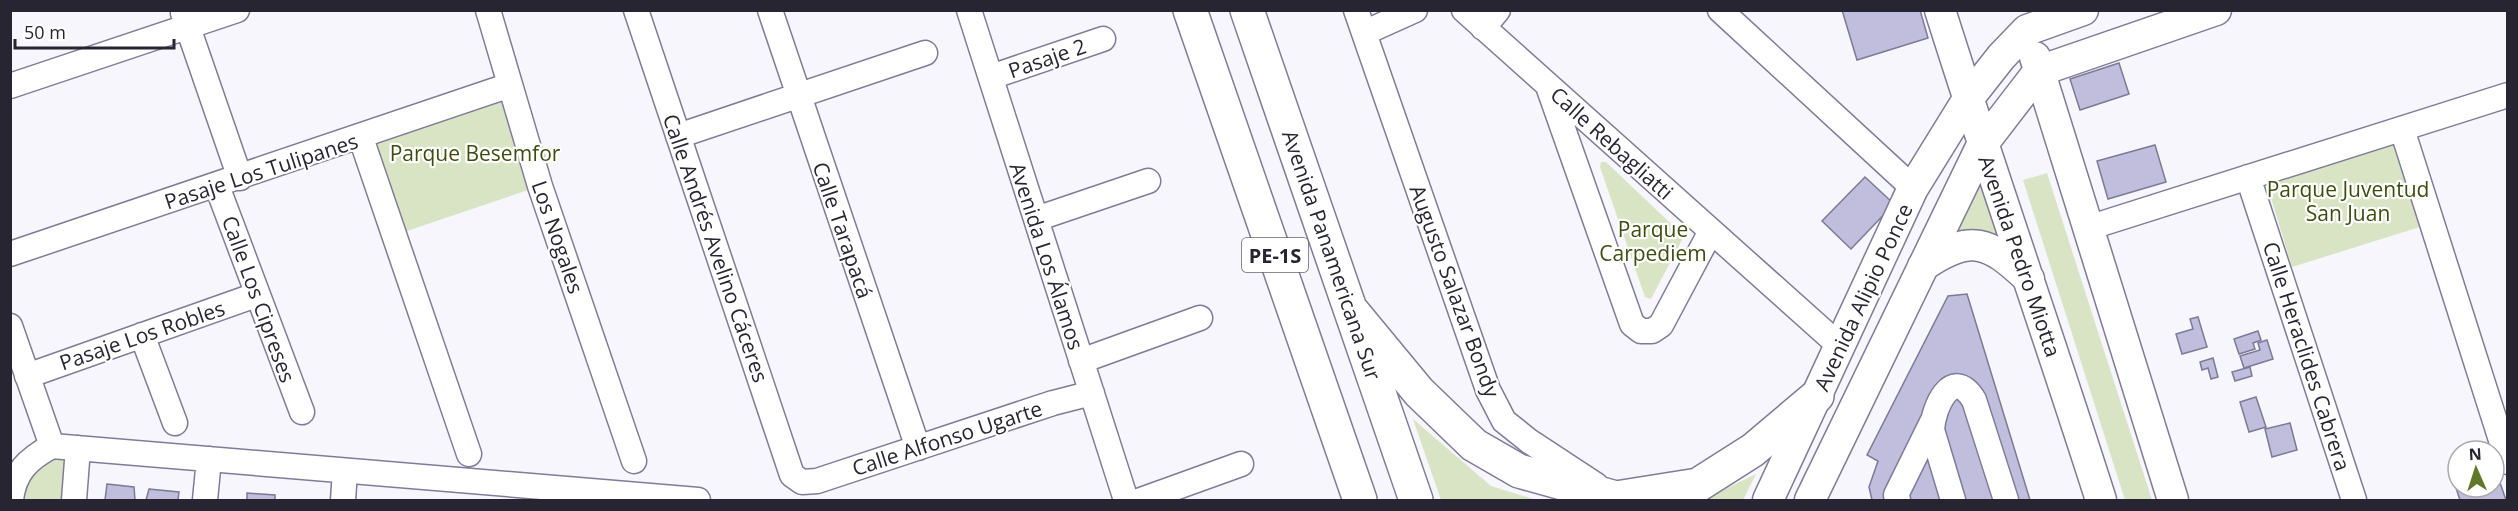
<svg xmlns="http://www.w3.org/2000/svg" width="2518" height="511" font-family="'Open Sans',sans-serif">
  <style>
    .green { fill: #d9e4c5 }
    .building { fill: #c1bddd; stroke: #7d7996; stroke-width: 1.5 }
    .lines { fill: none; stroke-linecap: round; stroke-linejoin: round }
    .minor-casing { stroke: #7f7b98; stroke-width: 27 }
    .major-casing { stroke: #7f7b98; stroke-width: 33 }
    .highway-casing { stroke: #7f7b98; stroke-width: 36 }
    .minor { stroke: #fff; stroke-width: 24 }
    .major { stroke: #fff; stroke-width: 30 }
    .highway { stroke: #fff; stroke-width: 33 }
    .labels { text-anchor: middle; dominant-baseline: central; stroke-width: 4.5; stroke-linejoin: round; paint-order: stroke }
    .shield { fill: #fff; stroke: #67666f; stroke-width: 1.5 }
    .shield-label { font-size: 20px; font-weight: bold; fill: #262531 }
    .street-label { font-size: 21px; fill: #262531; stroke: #fff }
    .park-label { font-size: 21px; fill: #3d4d10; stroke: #fff }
  </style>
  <rect width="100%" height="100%" fill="#f6f6fc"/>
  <path class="green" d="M510 85 540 186 395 235 361 138Z
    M2395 138 2423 226 2292 267 2265 178Z
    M1601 162H1606L1684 236 1651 299 1645 297 1600 167Z
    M1976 172 2001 244 1950 240Z
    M2047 173 2152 500H2125L2023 180Z
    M1413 419 1491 486 1537 500H1441Z
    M47 457 73 458 68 500H23C27 483 33 468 47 457Z
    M1756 474 1743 500H1702Z"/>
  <path class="building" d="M1842 10H1920L1928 38 1857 60Z
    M2119 63 2129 94 2080 110 2070 79Z
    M2155 145 2166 182 2108 199 2097 161Z
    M1865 177 1894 204 1851 249 1822 221Z
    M1967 294 2030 500H1872L1869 487 1878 461 1867 455 1948 296Z
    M2198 317 2207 347 2182 354 2176 334 2193 329 2190 319Z
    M2258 331 2261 340 2253 343 2255 349 2239 354 2234 339Z
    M2267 340 2273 359 2244 368 2240 356 2260 350 2258 343Z
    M2213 358 2218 377 2211 379 2208 368 2202 370 2200 362Z
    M2250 367 2252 376 2235 381 2232 372Z
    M2256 397 2266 427 2249 432 2240 402Z
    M2290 423 2297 450 2272 457 2265 429Z
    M2496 471 2506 500H2460L2455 485 2458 484V487H2494V472Z
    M107 484 134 487 135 500H105Z
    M149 489 179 492 178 500H146Z
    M247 493 275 495V500H247Z"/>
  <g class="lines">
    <defs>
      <path id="minor" d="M488 10 540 186 634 461
        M636 10 792 475 802 482 817 481 1053 403 1092 393
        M770 10 918 448
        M969 10 1126 500
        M1356 10 1488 390 1504 421 1529 441 1596 485
        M1464 10 1841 347
        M1720 10 1913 188
        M183 13 240 178
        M1483 28 1498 10
        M1364 33 1415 10
        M991 77 1103 39
        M10 86 237 10
        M1549 89 1632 324 1641 331H1652L1661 325 1711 231
        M2402 129 2508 462
        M678 136 925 53
        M361 138 469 454
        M2248 177 2354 500
        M217 186 302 412
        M1036 219 1148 181
        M2088 228 2508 95
        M10 254 510 85
        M10 326 52 446
        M142 335 175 423
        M1081 361 1200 318
        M27 376 256 295
        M11 500C14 472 28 459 52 446L698 500
        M74 500 78 448
        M205 500 209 459
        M343 500 345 471
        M1141 500 1241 464
        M1898 500 1896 495 1932 422
        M1953 500 1932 430C1933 408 1952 364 1974 400L2006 500"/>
      <path id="major" d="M1940 10C1992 175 2049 337 2101 500
        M2035 57 2173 500
        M1923 266C1971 233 1989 241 2029 279
        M1768 500 1913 188 1968 99 2001 57 2027 30 2083 10
        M1810 500 1982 145 2039 71 2216 10"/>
      <path id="highway" d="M1190 10 1360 500
        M1247 10 1416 500
        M1352 311 1419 392 1474 445 1519 471 1616 498 1698 485 1753 450 1817 396"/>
    </defs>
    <use href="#minor" class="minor-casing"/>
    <use href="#major" class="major-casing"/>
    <use href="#highway" class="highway-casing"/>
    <use href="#minor" class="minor"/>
    <use href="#major" class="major"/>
    <use href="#highway" class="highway"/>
  </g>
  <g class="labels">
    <rect class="shield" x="1242" y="238" width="66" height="34" rx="4.5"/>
    <g class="shield-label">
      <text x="1275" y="255">PE-1S</text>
    </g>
    <g class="street-label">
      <text transform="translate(1047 58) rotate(-19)">Pasaje 2</text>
      <text transform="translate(1612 143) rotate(42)">Calle Rebagliatti</text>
      <text transform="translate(261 171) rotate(-18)">Pasaje Los Tulipanes</text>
      <text transform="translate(843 230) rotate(71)">Calle Tarapacá</text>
      <text transform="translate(558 237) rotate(71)">Los Nogales</text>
      <text transform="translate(716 248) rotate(71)">Calle Andrés Avelino Cáceres</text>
      <text transform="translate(1332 255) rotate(71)">Avenida Panamericana Sur</text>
      <text transform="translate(1047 256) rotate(72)">Avenida Los Álamos</text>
      <text transform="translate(2020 256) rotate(71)">Avenida Pedro Miotta</text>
      <text transform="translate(1455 291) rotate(70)">Augusto Salazar Bondy</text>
      <text transform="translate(1863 297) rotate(-65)">Avenida Alipio Ponce</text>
      <text transform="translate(259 299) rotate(70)">Calle Los Cipreses</text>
      <text transform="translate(142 335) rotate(-19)">Pasaje Los Robles</text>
      <text transform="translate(2307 356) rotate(72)">Calle Heraclides Cabrera</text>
      <text transform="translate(947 438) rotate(-18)">Calle Alfonso Ugarte</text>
    </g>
    <g class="park-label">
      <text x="475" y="153">Parque Besemfor</text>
      <text x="2348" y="189">Parque Juventud<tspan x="2348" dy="24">San Juan</tspan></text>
      <text x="1653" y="229">Parque<tspan x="1653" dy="24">Carpediem</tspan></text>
    </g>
  </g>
  <rect width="2518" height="511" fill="none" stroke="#262531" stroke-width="24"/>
  <g transform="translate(2476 469) rotate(357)"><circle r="28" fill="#ffffff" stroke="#a8a8ad" stroke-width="1.5"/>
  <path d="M0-4.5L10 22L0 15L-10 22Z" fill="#617829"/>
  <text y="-9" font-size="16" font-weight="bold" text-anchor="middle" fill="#262531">N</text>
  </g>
  <path d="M15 39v9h159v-9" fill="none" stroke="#262531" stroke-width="3"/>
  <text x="24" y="39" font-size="18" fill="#262531" stroke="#ffffff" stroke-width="4.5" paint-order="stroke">50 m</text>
</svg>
